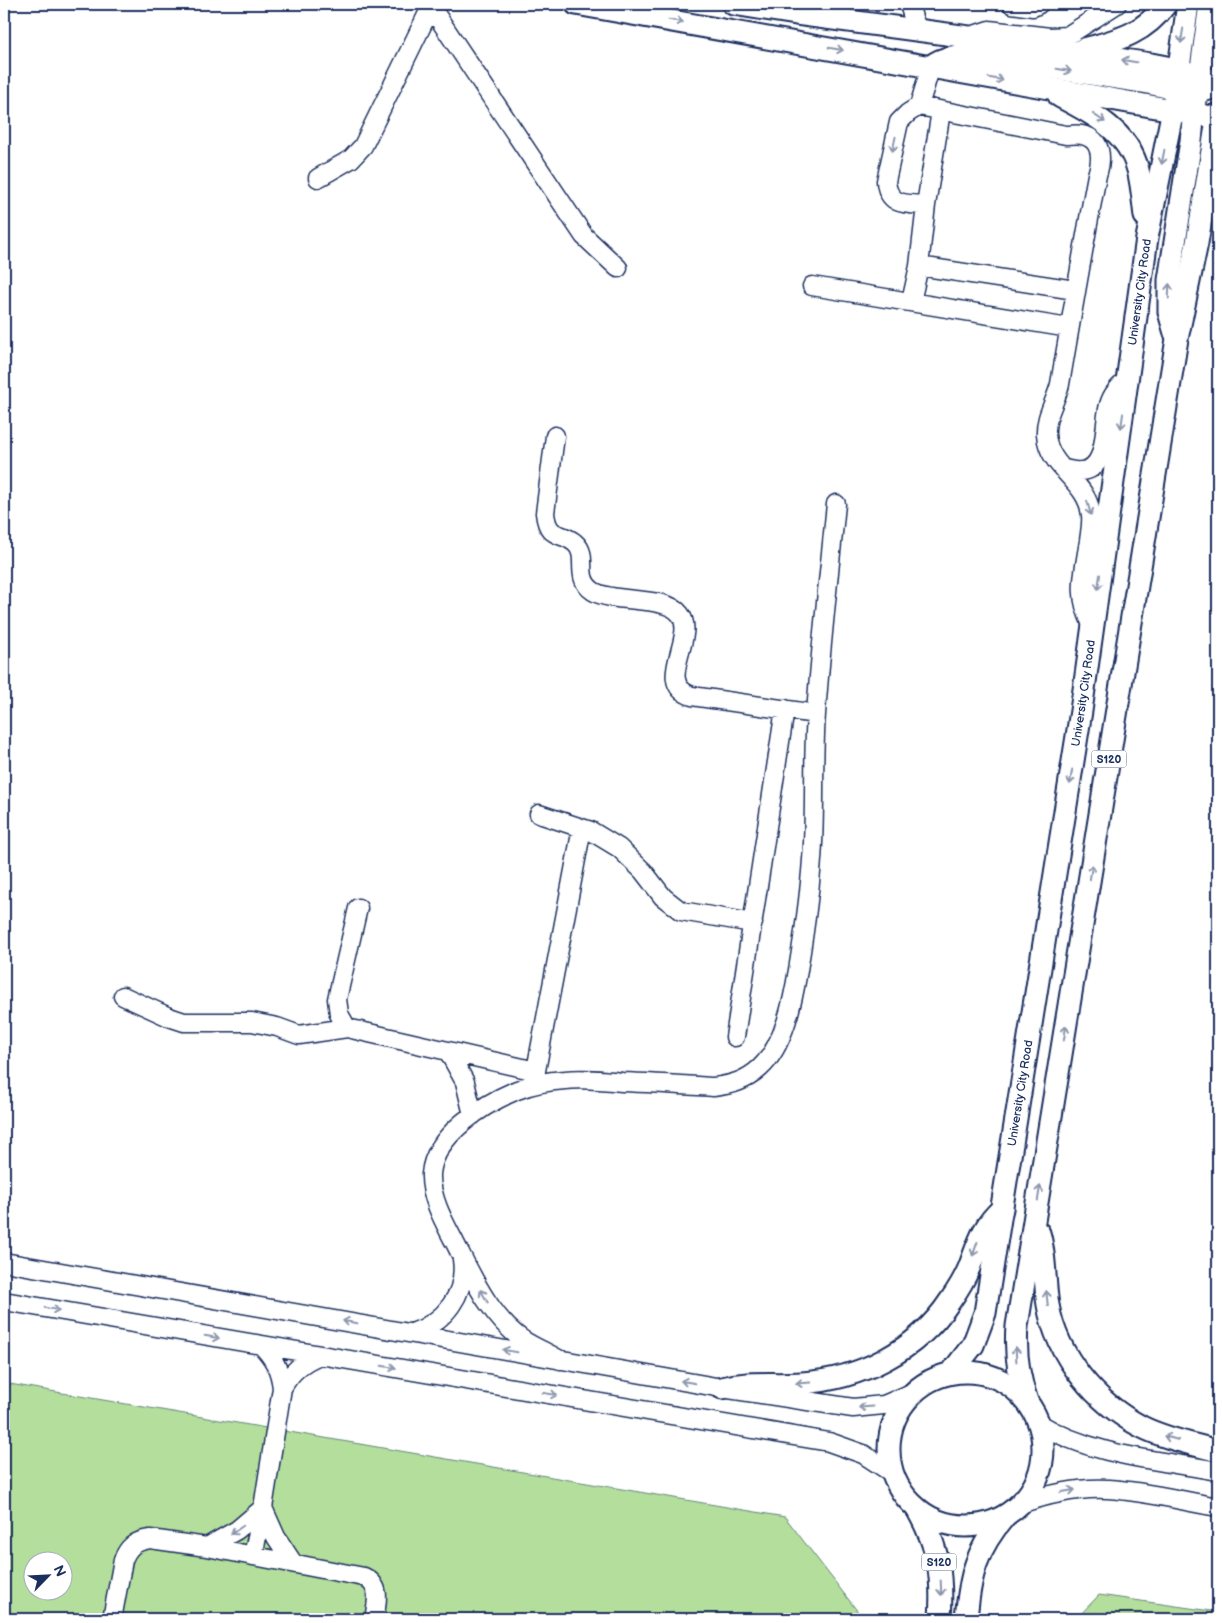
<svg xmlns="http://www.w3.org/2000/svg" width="1222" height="1623" font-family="'Balsamiq Sans',sans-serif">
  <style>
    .green { fill: #b3de9c; stroke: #67867d; fill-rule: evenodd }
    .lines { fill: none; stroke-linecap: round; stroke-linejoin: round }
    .minor-casing { stroke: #1b2f5e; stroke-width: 21 }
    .major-casing { stroke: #1b2f5e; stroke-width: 25 }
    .minor { stroke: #fff; stroke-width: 18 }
    .major { stroke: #fff; stroke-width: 21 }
    .oneway { stroke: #8d97ae }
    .labels { text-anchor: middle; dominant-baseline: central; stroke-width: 4.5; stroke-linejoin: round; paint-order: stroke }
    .shield { fill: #fff; stroke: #5f6d8e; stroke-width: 1 }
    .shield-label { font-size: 11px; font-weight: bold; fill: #1b2f5e }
    .street-label { font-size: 12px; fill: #1b2f5e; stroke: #fff }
  </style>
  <rect width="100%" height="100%" fill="#fff"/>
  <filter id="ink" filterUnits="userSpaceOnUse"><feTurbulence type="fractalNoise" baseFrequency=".02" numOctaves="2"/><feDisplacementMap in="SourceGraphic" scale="10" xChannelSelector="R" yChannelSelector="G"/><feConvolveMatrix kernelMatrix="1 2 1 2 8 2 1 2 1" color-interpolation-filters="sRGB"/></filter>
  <g filter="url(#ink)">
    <path class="green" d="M4 1383 785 1517 862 1617V1619H4ZM32 1560H62V1590H32Z
      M1099 1595 1218 1612V1619H1076Z"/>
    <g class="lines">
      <defs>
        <path id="minor" d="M432 4 431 7 584 236 618 268
          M834 4 847 20
          M909 4 914 21 919 30
          M1012 4 1033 7 1039 4
          M971 36 989 30 1050 37 1067 36 1117 4
          M919 106 931 66
          M318 178 351 159 363 146 431 7
          M926 205C906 204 888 206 886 181L899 122 908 113 919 106 1066 135C1071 135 1077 134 1082 135 1103 139 1102 160 1097 175 1084 244 1072 314 1060 384 1056 401 1045 416 1046 434 1048 469 1088 481 1091 515 1092 524 1090 532 1089 541 1084 573 1076 596 1093 626
          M919 266 1075 290
          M812 286 1069 328
          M911 302 919 266 926 205 941 111
          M555 436 545 513C548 540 561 531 575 543 590 556 573 577 593 591 613 604 666 595 680 614 698 637 653 683 692 696L816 714
          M1062 468C1068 470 1075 472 1081 471 1109 470 1103 424 1109 405 1112 394 1119 387 1127 380
          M539 814 591 831 619 848 643 871 663 897 681 911 753 923
          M358 908 337 999 339 1014 347 1028 536 1071
          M123 996 169 1017 184 1022H252L277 1027 299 1035 347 1028
          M735 1037 785 709
          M448 1051 465 1082 473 1115
          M534 1081 582 828
          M4 1262 722 1388 853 1408 884 1405 912 1393
          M4 1301 829 1442 863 1454 892 1473
          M412 1333C445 1322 467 1294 462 1259
          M560 1360C548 1353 534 1347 523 1340 490 1317 472 1276 454 1241 444 1222 430 1197 431 1174 434 1135 484 1104 517 1090 532 1084 549 1081 565 1080 584 1078 603 1080 622 1082 652 1083 682 1085 713 1087 731 1085 746 1081 760 1068 784 1046 793 1001 798 970 805 928 811 886 813 843 815 800 813 757 816 714 821 644 829 574 836 504
          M282 1388C291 1372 302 1362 320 1355
          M1038 1423C1092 1456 1158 1460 1218 1471
          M1020 1504C1049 1494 1078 1487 1108 1489 1145 1491 1182 1501 1218 1507
          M207 1547 237 1530 263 1508 276 1537 293 1563
          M253 1556 263 1508 282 1388C280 1370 274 1358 261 1345
          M112 1619 123 1560C128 1547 135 1541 150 1539L207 1547 364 1577C382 1586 377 1602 374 1619"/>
        <g id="major">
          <path d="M576 4 1218 118"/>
          <path d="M733 4 796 14 969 37 1151 64 1177 69 1218 82"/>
          <path d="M1081 50C1117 40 1143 35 1166 4"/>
          <path d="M931 66C945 56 959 55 976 56L1148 83 1185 91H1203L1218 86"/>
          <path d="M1202 89 1200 76 1210 4"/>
          <path d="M1059 96C1092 113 1128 131 1138 170 1142 185 1143 201 1145 216"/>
          <path d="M1175 333 1169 312V280L1191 141 1195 99"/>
          <path d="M1039 1233C1046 1256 1044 1281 1048 1305 1057 1357 1096 1403 1142 1427 1166 1439 1193 1444 1218 1451"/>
          <circle cx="966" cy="1449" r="77"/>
          <path id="s1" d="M952 1372 973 1345 985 1313 1081 711 1147 238 1173 109 1188 4"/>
          <path d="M722 1388C749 1381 774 1385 802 1383 860 1379 917 1351 950 1301 957 1291 964 1280 969 1268 978 1245 982 1226 1002 1209"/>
          <path d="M1027 1401C1018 1376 1015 1352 1017 1326L1177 339 1197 243 1218 114"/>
          <path d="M917 1509C939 1548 943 1575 940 1619"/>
          <path d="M966 1619C970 1575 976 1550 1005 1516"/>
        </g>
      </defs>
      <use href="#minor" class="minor-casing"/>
      <use href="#major" class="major-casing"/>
      <use href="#minor" class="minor"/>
      <use href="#major" class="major"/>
    </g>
    <defs><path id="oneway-shaft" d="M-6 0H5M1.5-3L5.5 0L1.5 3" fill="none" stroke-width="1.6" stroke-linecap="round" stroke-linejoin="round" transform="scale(1.25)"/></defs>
    <g class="oneway">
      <use href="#oneway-shaft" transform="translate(676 21) rotate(10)"/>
      <use href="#oneway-shaft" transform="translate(1182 36) rotate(99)"/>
      <use href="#oneway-shaft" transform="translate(836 49) rotate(10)"/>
      <use href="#oneway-shaft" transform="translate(1129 61) rotate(-171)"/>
      <use href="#oneway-shaft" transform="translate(1064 70) rotate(9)"/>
      <use href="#oneway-shaft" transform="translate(996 79) rotate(10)"/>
      <use href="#oneway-shaft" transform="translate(1099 118) rotate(34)"/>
      <use href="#oneway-shaft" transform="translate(894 144) rotate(102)"/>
      <use href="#oneway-shaft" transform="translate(1163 157) rotate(101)"/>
      <use href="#oneway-shaft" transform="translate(1169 291) rotate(-88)"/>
      <use href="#oneway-shaft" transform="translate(1122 421) rotate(98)"/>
      <use href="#oneway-shaft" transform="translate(1089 508) rotate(75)"/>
      <use href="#oneway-shaft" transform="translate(1099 582) rotate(98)"/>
      <use href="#oneway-shaft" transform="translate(1071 777) rotate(99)"/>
      <use href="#oneway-shaft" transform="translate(1091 872) rotate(-81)"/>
      <use href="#oneway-shaft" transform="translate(1065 1033) rotate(-81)"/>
      <use href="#oneway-shaft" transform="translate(1039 1193) rotate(-81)"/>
      <use href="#oneway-shaft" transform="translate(975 1249) rotate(109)"/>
      <use href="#oneway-shaft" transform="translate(484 1296) rotate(-120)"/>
      <use href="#oneway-shaft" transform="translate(1047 1298) rotate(-96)"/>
      <use href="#oneway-shaft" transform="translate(52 1309) rotate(10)"/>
      <use href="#oneway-shaft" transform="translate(350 1322) rotate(-170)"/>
      <use href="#oneway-shaft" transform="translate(212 1337) rotate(10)"/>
      <use href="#oneway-shaft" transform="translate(510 1351) rotate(-170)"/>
      <use href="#oneway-shaft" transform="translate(1016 1354) rotate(-93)"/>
      <use href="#oneway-shaft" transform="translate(389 1367) rotate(10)"/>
      <use href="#oneway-shaft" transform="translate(688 1382) rotate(-170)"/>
      <use href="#oneway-shaft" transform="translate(803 1383) rotate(176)"/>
      <use href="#oneway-shaft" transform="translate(550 1394) rotate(10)"/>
      <use href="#oneway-shaft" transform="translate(866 1407) rotate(176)"/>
      <use href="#oneway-shaft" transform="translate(1171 1438) rotate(-164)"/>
      <use href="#oneway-shaft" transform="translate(1068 1491) rotate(-9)"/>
      <use href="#oneway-shaft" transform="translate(237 1530) rotate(145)"/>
      <use href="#oneway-shaft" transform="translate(941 1588) rotate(88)"/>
    </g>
  </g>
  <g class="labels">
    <g class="shield">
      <rect x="1091.5" y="750.5" width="35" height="17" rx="4"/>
      <rect x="921.5" y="1553.5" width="35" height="17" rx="4"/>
    </g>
    <g class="shield-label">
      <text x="1109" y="759">S120</text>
      <text x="939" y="1562">S120</text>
    </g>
    <g class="street-label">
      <text stroke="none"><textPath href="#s1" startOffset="1101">University City Road</textPath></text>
      <text stroke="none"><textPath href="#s1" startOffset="696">University City Road</textPath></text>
      <text stroke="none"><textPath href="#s1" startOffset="291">University City Road</textPath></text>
    </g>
  </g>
  <rect width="1222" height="1623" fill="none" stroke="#fff" stroke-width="20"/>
  <rect x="10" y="10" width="1202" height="1603" fill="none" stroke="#1b2f5e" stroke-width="2" filter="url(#ink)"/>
  <g transform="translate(48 1576) rotate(66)"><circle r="24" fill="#ffffff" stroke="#a4acbf"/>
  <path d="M0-4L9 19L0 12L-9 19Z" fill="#1b2f5e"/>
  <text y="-8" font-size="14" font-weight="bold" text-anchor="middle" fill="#1b2f5e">N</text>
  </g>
</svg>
